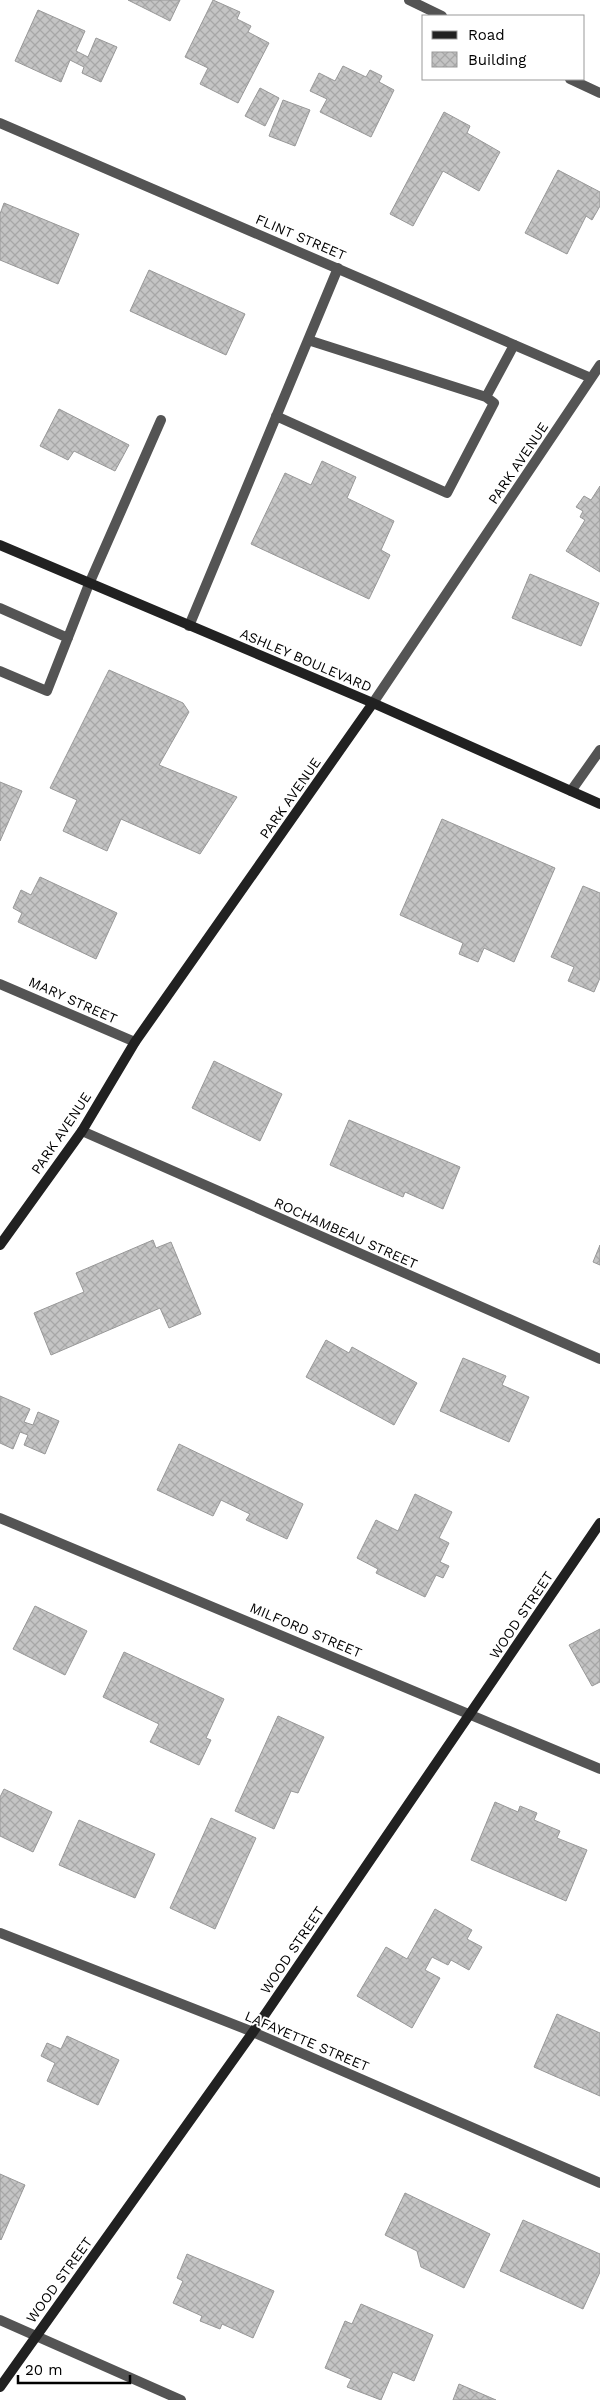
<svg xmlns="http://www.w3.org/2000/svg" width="600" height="2400" font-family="'Work Sans',sans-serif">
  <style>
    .building { fill: url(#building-cross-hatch); stroke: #989898 }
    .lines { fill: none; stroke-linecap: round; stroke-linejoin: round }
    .lane { stroke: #545454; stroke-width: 10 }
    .street { stroke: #545454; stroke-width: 10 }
    .secondary { stroke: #212121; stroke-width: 10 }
    .labels { text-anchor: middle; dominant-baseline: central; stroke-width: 4; stroke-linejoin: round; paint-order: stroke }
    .street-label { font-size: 14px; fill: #000; stroke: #fff }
  </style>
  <defs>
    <pattern id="building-cross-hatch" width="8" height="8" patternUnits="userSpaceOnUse" patternTransform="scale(1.25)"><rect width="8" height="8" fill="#c4c4c4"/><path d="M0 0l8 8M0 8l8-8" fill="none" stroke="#a7a7a7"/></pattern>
  </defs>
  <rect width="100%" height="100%" fill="#fff"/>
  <path class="building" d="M128 0H180L170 21Z
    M213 0 240 12 237 19 251 26 248 32 269 43 238 103 200 84 208 68 185 57Z
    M38 10 85 31 76 51 88 57 96 38 117 47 101 82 82 73 84 67 70 60 61 82 15 61Z
    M343 66 366 77 370 70 382 76 379 82 394 90 371 137 320 112 327 99 310 91 319 73 335 81Z
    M260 88 279 98 265 126 245 116Z
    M283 100 310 110 295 146 269 136Z
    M444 112 470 126 467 133 500 152 479 191 443 171 413 226 390 214Z
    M558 170 600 192V206L592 220 586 216 567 254 525 233Z
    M4 203 79 234 58 284 0 260V214Z
    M149 270 245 314 226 355 130 311Z
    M59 409 129 445 115 471 74 451 68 460 40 446Z
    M322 461 356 477 347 498 394 521 381 550 390 555 369 599 251 544 285 473 311 485Z
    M600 486V572L566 551 585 520 580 517 583 511 576 507 584 496 591 500Z
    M530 574 599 603 581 646 512 618Z
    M109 670 183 703 189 712 159 765 237 797 200 854 121 819 107 851 63 831 77 800 50 788Z
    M0 782 22 791 0 841Z
    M442 819 555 868 514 962 484 948 478 962 459 954 463 943 400 915Z
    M40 877 117 913 96 959 18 922 22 913 13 908 21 890 31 895Z
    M583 886 600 893V978L594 992 568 981 574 967 551 957Z
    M214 1061 282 1094 260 1141 192 1108Z
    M349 1120 460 1167 443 1209 405 1192 403 1197 330 1165Z
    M153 1240 156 1248 171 1242 201 1314 169 1328 160 1308 51 1355 34 1313 84 1292 76 1273Z
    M600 1245V1265L593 1262Z
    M326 1340 349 1353 352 1347 417 1383 394 1425 306 1377Z
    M463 1358 506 1376 502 1385 529 1397 509 1442 440 1411Z
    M0 1396 30 1409 24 1422 33 1425 38 1412 59 1421 45 1454 24 1445 28 1435 20 1432 13 1449 0 1443Z
    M179 1444 303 1504 287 1539 246 1520 250 1514 221 1500 213 1516 157 1490Z
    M415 1494 452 1512 439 1538 449 1543 440 1562 449 1566 443 1578 436 1575 425 1597 376 1573 378 1569 357 1558 376 1520 398 1531Z
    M35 1606 87 1631 65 1675 13 1649Z
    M600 1629V1682L592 1686 569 1645Z
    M124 1652 224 1699 206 1738 211 1740 199 1765 150 1742 159 1724 103 1697Z
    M278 1716 324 1737 298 1793 291 1791 274 1829 235 1811Z
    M4 1789 52 1812 33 1852 0 1836V1797Z
    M495 1802 518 1812 520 1806 537 1813 534 1820 560 1831 557 1838 587 1850 566 1901 471 1860Z
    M211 1818 256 1838 215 1929 170 1908Z
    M79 1820 155 1854 135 1898 59 1865Z
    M435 1909 472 1930 467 1939 482 1947 469 1970 451 1960 448 1965 432 1957 425 1970 440 1978 412 2028 357 1996 386 1947 407 1959Z
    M557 2014 600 2033V2096L534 2067Z
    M67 2036 119 2060 98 2105 47 2081 55 2063 41 2056 47 2043 61 2049Z
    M0 2174 25 2185 1 2240 0 2239Z
    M405 2193 490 2234 464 2288 421 2267 417 2251 385 2235Z
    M523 2220 600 2254V2272L583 2309 500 2271Z
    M187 2254 274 2291 253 2338 222 2324 220 2329 200 2321 202 2316 173 2303 183 2281 177 2278Z
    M361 2304 433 2335 414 2381 393 2372 381 2400 347 2387 351 2379 325 2368 345 2321 352 2324Z
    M459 2384 496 2400H453Z"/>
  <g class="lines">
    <path class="lane" d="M308 340 486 397 514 345
      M276 416 447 493 494 403 486 397
      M0 608 68 638
      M189 626 338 268
      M0 671 47 691 89 584 161 420"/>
    <path class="street" d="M409 0 442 16
      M570 79 600 93
      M0 123 591 378
      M373 703 600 365
      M571 791 600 750
      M0 984 135 1042
      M82 1131 600 1359
      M0 1518 600 1769
      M0 1933 253 2032 600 2183
      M0 2320 181 2400"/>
    <path class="secondary" d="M0 545 373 703 600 804
      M0 1245 82 1131 135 1042 373 703
      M0 2387 253 2032 600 1523"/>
  </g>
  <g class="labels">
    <g class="street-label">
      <text transform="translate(301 237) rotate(23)">FLINT STREET</text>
      <text transform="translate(518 463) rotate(-56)">PARK AVENUE</text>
      <text transform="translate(306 660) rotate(23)">ASHLEY BOULEVARD</text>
      <text transform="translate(290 798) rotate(-55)">PARK AVENUE</text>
      <text transform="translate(73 1000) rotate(24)">MARY STREET</text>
      <text transform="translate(61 1133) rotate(-56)">PARK AVENUE</text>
      <text transform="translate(346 1233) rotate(24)">ROCHAMBEAU STREET</text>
      <text transform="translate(521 1615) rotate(-56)">WOOD STREET</text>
      <text transform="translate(306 1630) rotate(23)">MILFORD STREET</text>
      <text transform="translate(292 1950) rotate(-56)">WOOD STREET</text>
      <text transform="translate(307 2041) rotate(23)">LAFAYETTE STREET</text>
      <text transform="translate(59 2280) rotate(-54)">WOOD STREET</text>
    </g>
  </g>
  <rect x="422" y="15" width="162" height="65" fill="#ffffff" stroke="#999999"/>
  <rect x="432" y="31" width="25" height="8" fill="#212121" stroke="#999999"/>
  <text x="468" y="40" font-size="15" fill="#000000">Road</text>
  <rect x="432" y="52" width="25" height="15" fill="url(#building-cross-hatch)" stroke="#999999"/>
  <text x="468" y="65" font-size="15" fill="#000000">Building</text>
  <path d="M18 2375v8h112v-8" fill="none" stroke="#000000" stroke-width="2.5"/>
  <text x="25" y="2375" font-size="15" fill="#000000" stroke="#ffffff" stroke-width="4" paint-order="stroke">20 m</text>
</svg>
